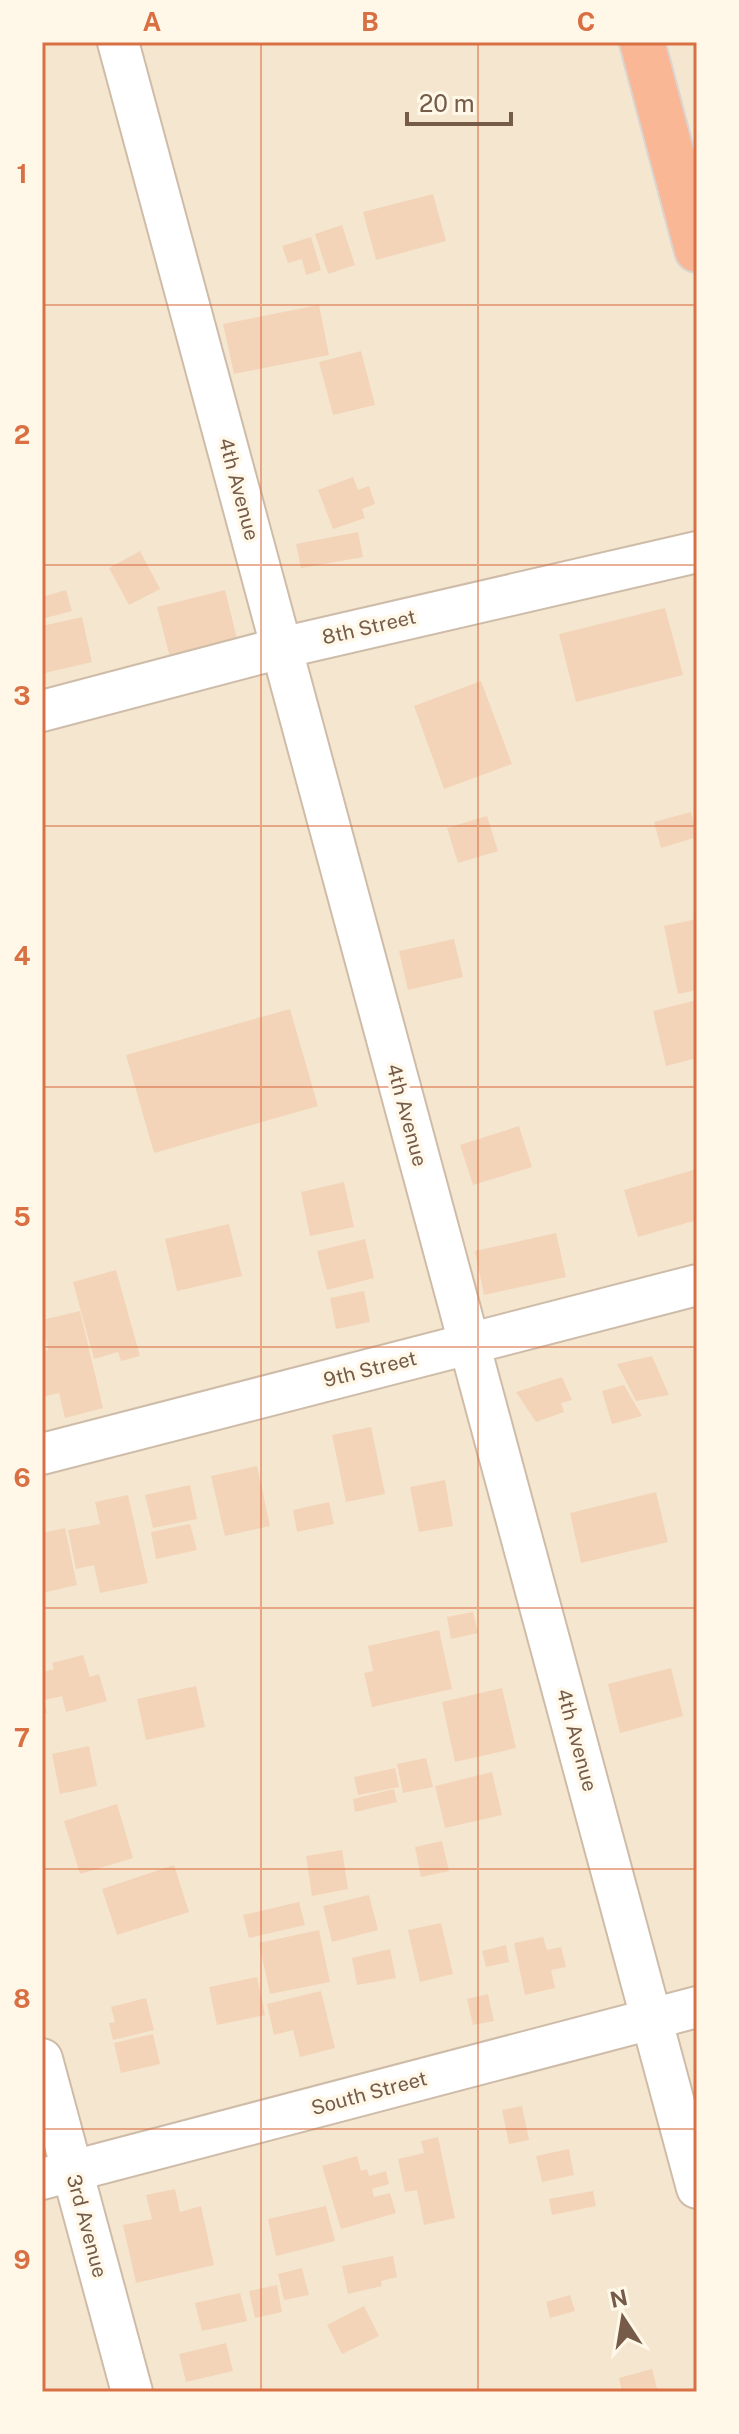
<svg xmlns="http://www.w3.org/2000/svg" width="739" height="2434" font-family="'Public Sans',sans-serif">
  <style>
    .residential { fill: #f5e6d0 }
    .building { fill: #f3d4b8 }
    .lines { fill: none; stroke-linecap: round; stroke-linejoin: round }
    .street-casing { stroke: #cebca8; stroke-width: 44 }
    .highway-casing { stroke: #dbd4cf; stroke-width: 48 }
    .street { stroke: #fff; stroke-width: 40 }
    .highway { stroke: #f9b796; stroke-width: 44 }
    .grid { fill: none; stroke: #d97044; stroke-width: 2; stroke-opacity: 0.55 }
    .labels { text-anchor: middle; dominant-baseline: central; stroke-width: 7; stroke-linejoin: round; paint-order: stroke }
    .street-label { font-size: 20px; fill: #755b48; stroke: #fff8e8 }
    .neatline { fill: none; stroke: #d97044; stroke-width: 3 }
    .grid-label { font-size: 26px; text-anchor: middle; font-weight: bold; fill: #d97044 }
  </style>
  <rect width="100%" height="100%" fill="#fdf4e2"/>
  <path class="residential" d="M42 42H697V2392H42Z"/>
  <path class="building" d="M433 194 446 241 376 260 363 212Z
    M342 225 355 265 328 274 315 234Z
    M311 237 321 270 306 275 302 259 288 263 282 246Z
    M319 305 329 355 234 374 223 324Z
    M361 351 375 405 333 415 319 362Z
    M353 477 358 490 369 486 375 504 362 509 365 518 333 529 318 490Z
    M358 532 363 557 301 568 296 544Z
    M140 551 160 589 129 605 109 568Z
    M66 590 72 611 42 619V597Z
    M225 590 239 647 172 665 157 607Z
    M665 608 683 675 576 702 559 634Z
    M82 617 92 662 45 673 42 662V626Z
    M481 681 512 764 444 789 414 706Z
    M691 812 697 837 661 848 654 822Z
    M487 816 498 851 458 863 447 828Z
    M697 919V990L678 994 664 926Z
    M454 939 463 977 408 990 399 951Z
    M697 1000V1058L666 1066 653 1011Z
    M290 1009 318 1106 154 1153 126 1055Z
    M519 1126 532 1167 473 1185 460 1145Z
    M697 1169V1220L638 1237 624 1190Z
    M344 1182 354 1227 310 1236 301 1192Z
    M229 1224 242 1276 177 1291 165 1239Z
    M556 1233 566 1277 484 1295 475 1251Z
    M365 1239 374 1278 327 1290 317 1251Z
    M116 1270 140 1356 121 1361 118 1352 94 1359 73 1282Z
    M364 1291 370 1322 336 1329 330 1298Z
    M80 1311 103 1408 65 1418 59 1393 42 1397V1352L48 1350 42 1320Z
    M652 1356 669 1395 636 1401 617 1364Z
    M562 1377 572 1400 561 1403 564 1412 536 1422 516 1392Z
    M624 1385 642 1416 612 1424 602 1391Z
    M371 1427 385 1494 346 1502 332 1435Z
    M257 1466 270 1526 225 1536 211 1476Z
    M445 1480 453 1526 419 1532 410 1487Z
    M190 1485 197 1519 153 1528 145 1495Z
    M656 1492 668 1542 581 1563 570 1513Z
    M128 1495 148 1583 100 1593 94 1565 76 1569 68 1530 100 1524 95 1502Z
    M329 1502 334 1524 297 1532 293 1510Z
    M190 1524 197 1550 156 1559 151 1532Z
    M65 1528 77 1585 42 1593V1533Z
    M473 1612 478 1633 451 1639 447 1617Z
    M439 1630 452 1689 372 1707 364 1673 373 1671 368 1646Z
    M83 1655 90 1677 99 1674 107 1701 66 1712 62 1696 44 1700 47 1713 42 1715V1672L54 1669 52 1663Z
    M671 1668 683 1716 620 1733 608 1684Z
    M196 1686 205 1727 146 1740 137 1699Z
    M502 1688 516 1748 455 1762 442 1702Z
    M89 1746 97 1786 60 1794 52 1754Z
    M426 1758 433 1787 403 1793 397 1764Z
    M395 1768 399 1787 358 1795 354 1777Z
    M492 1772 502 1815 445 1828 435 1786Z
    M394 1789 397 1802 355 1812 353 1799Z
    M117 1804 133 1858 80 1874 64 1821Z
    M442 1841 449 1871 421 1877 415 1847Z
    M342 1850 348 1889 312 1896 306 1856Z
    M174 1865 189 1912 117 1935 102 1889Z
    M369 1895 378 1930 332 1942 323 1906Z
    M299 1902 305 1925 249 1938 243 1915Z
    M441 1923 453 1974 420 1982 408 1930Z
    M319 1930 330 1982 270 1994 259 1943Z
    M543 1937 547 1950 561 1947 566 1967 551 1970 555 1988 525 1995 514 1943Z
    M506 1945 509 1962 486 1967 482 1951Z
    M390 1949 396 1978 357 1985 352 1958Z
    M257 1977 265 2015 217 2025 209 1987Z
    M321 1991 335 2048 300 2057 293 2030 274 2035 267 2004Z
    M488 1994 494 2021 473 2025 467 1999Z
    M146 1998 154 2030 113 2040 109 2023 115 2022 111 2007Z
    M153 2034 160 2064 121 2073 114 2043Z
    M522 2106 529 2140 509 2144 502 2110Z
    M438 2137 455 2218 424 2225 417 2190 405 2192 398 2159 424 2153 421 2141Z
    M569 2149 574 2175 542 2182 536 2156Z
    M357 2156 361 2171 367 2169 369 2176 386 2171 389 2184 372 2189 374 2197 390 2193 396 2213 341 2229 322 2166Z
    M175 2189 180 2212 201 2206 214 2265 136 2283 123 2225 152 2219 146 2195Z
    M593 2191 596 2206 552 2215 549 2199Z
    M326 2206 335 2241 276 2256 268 2219Z
    M393 2256 397 2277 381 2281 382 2286 348 2294 342 2266Z
    M302 2268 309 2295 284 2300 278 2274Z
    M277 2285 282 2312 255 2318 249 2291Z
    M240 2293 247 2321 202 2331 195 2303Z
    M570 2295 575 2311 550 2318 546 2302Z
    M364 2306 379 2336 342 2354 327 2325Z
    M226 2343 233 2371 186 2382 179 2354Z
    M652 2369 658 2392H622L619 2378Z"/>
  <g class="lines">
    <defs>
      <path id="street" d="M118 42 697 2188
        M42 711 281 648 697 552
        M42 1454 697 1285
        M42 2059 132 2392
        M42 2179 697 2007"/>
      <path id="highway" d="M642 42 697 250"/>
    </defs>
    <use href="#street" class="street-casing"/>
    <use href="#highway" class="highway-casing"/>
    <use href="#street" class="street"/>
    <use href="#highway" class="highway"/>
  </g>
  <path class="grid" d="M261 42V2392M478 42V2392M42 305H697M42 565H697M42 826H697M42 1087H697M42 1347H697M42 1608H697M42 1869H697M42 2129H697"/>
  <g class="labels">
    <g class="street-label">
      <text transform="translate(239 489) rotate(75)">4th Avenue</text>
      <text transform="translate(369 627) rotate(-13)">8th Street</text>
      <text transform="translate(407 1115) rotate(75)">4th Avenue</text>
      <text transform="translate(370 1369) rotate(-14)">9th Street</text>
      <text transform="translate(577 1740) rotate(75)">4th Avenue</text>
      <text transform="translate(369 2093) rotate(-15)">South Street</text>
      <text transform="translate(87 2226) rotate(75)">3rd Avenue</text>
    </g>
  </g>
  <rect width="739" height="2434" fill="none" stroke="#fff8e8" stroke-width="88"/>
  <g transform="translate(623 2318) rotate(348)" stroke="#fff8e8" stroke-width="6" paint-order="stroke">
  <path d="M0-6L14 30L0 20L-14 30Z" fill="#755b48"/>
  <text y="-12" font-size="22" font-weight="bold" text-anchor="middle" fill="#755b48">N</text>
  </g>
  <path d="M407 112v12h104v-12" fill="none" stroke="#755b48" stroke-width="4"/>
  <text x="419" y="112" font-size="24" fill="#755b48" stroke="#fff8e8" stroke-width="6" paint-order="stroke">20 m</text>
  <rect x="44" y="44" width="651" height="2346" class="neatline"/>
  <g class="grid-label">
    <text x="152" y="31">A</text>
    <text x="370" y="31">B</text>
    <text x="586" y="31">C</text>
    <text x="22" y="183">1</text>
    <text x="22" y="444">2</text>
    <text x="22" y="705">3</text>
    <text x="22" y="965">4</text>
    <text x="22" y="1226">5</text>
    <text x="22" y="1487">6</text>
    <text x="22" y="1747">7</text>
    <text x="22" y="2008">8</text>
    <text x="22" y="2269">9</text>
  </g>
</svg>
